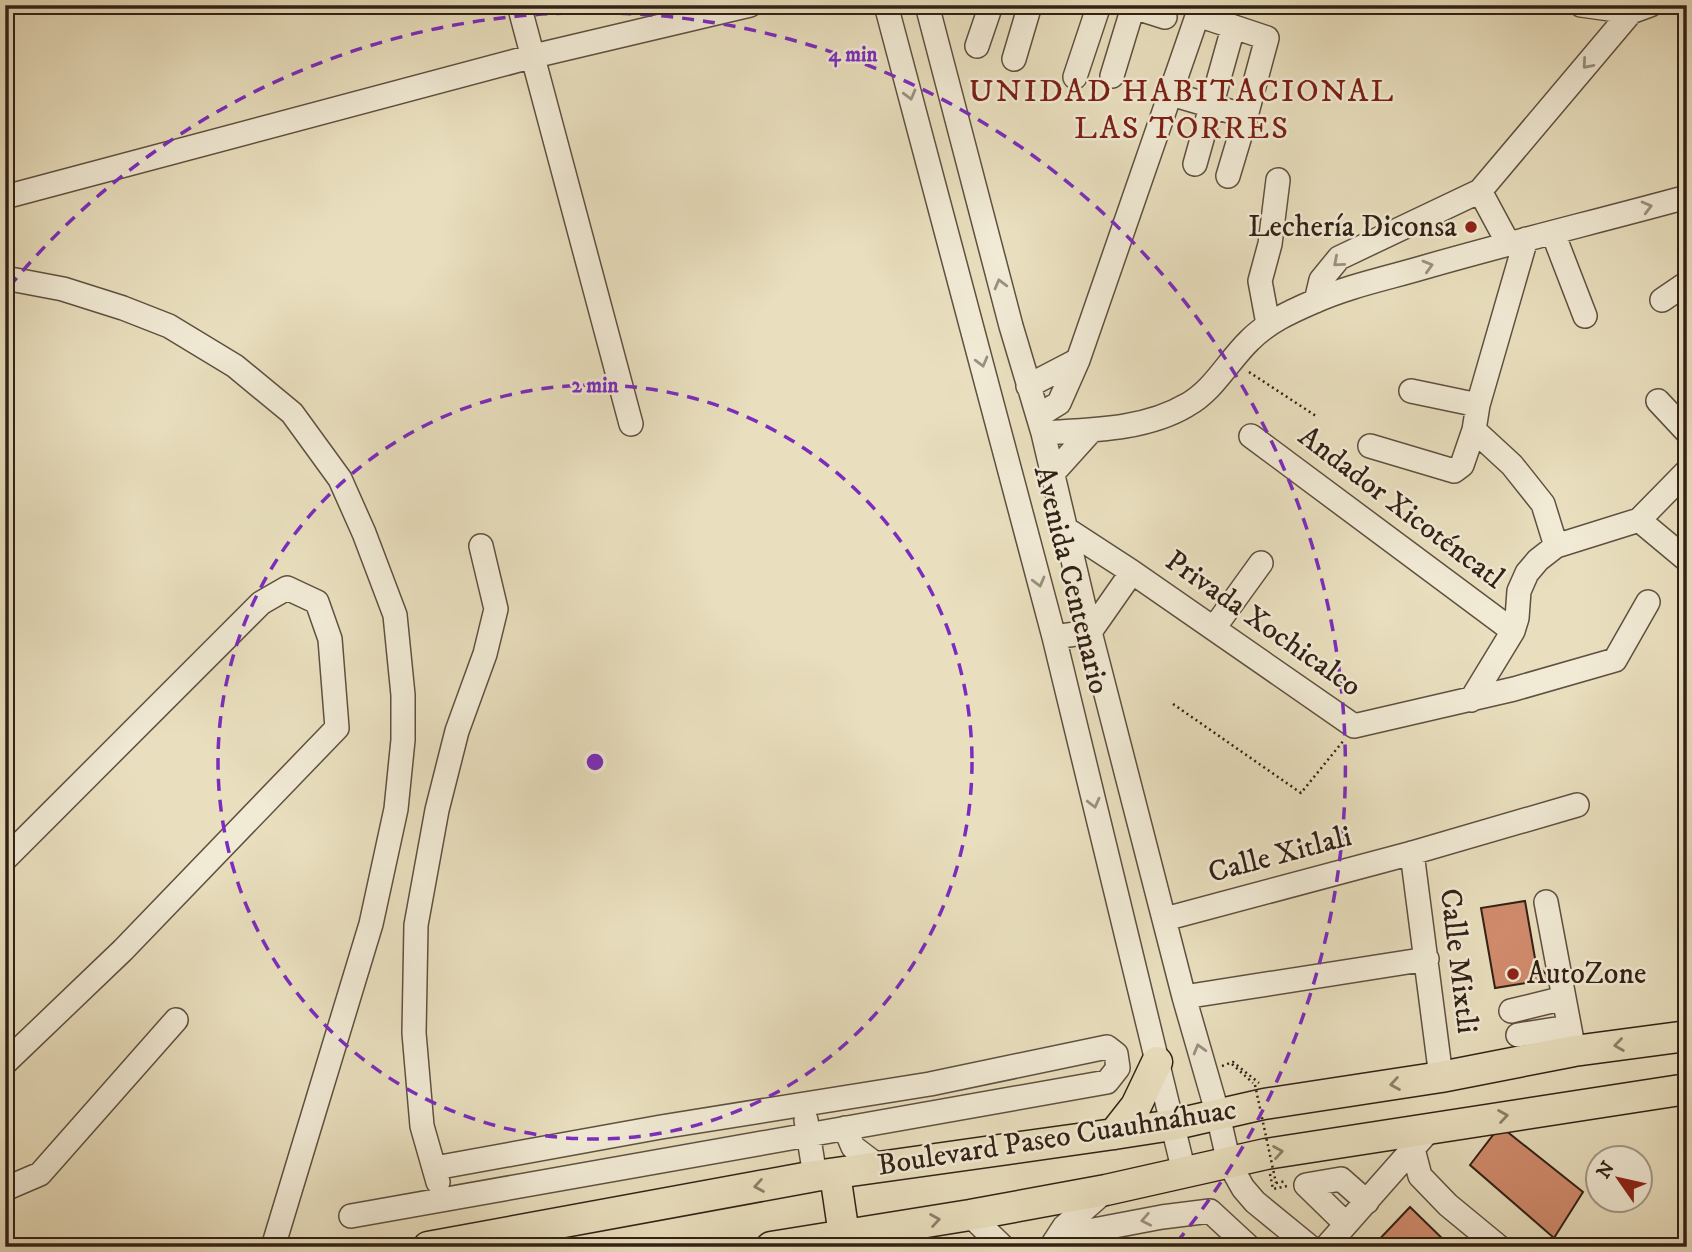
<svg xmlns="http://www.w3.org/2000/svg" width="1692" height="1252" font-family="'IM FELL DW Pica',serif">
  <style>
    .building { fill: #d28c6e; stroke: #312116; stroke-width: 2 }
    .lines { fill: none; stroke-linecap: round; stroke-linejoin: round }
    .minor-casing { stroke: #5f5040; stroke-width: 26 }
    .major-casing { stroke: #312116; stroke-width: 33 }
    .path { stroke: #312116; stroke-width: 2.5; stroke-dasharray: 2 3.5; stroke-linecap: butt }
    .minor { stroke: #f1ead5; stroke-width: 23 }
    .major { stroke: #e9dfbe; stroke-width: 30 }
    .path-bridge { stroke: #312116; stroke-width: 2.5; stroke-dasharray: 2 3.5; stroke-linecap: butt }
    .oneway { stroke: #9b907f }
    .oneway2 { stroke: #8d806a }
    .ring { fill: none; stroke: #7b2cbf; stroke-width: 3.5; stroke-dasharray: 12 9 }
    .poi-dot { fill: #8f2418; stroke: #f1ead5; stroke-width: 2.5 }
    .labels { text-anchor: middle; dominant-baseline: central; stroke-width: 5; stroke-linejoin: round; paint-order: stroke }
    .poi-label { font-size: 30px; fill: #312116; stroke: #f1ead5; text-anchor: end }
    .street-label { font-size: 30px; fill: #312116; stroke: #f1ead5 }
    .neighbourhood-label { font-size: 32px; letter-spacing: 2px; fill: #7a1f14; stroke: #f1ead5 }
    .centre { fill: #7b2cbf; stroke: #f1ead5; stroke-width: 3.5 }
    .ring-label { font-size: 21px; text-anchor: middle; font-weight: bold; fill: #7b2cbf; stroke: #f1ead5; stroke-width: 5; stroke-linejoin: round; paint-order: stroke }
  </style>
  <rect width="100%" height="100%" fill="#e9dfbe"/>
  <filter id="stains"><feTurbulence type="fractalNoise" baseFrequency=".00286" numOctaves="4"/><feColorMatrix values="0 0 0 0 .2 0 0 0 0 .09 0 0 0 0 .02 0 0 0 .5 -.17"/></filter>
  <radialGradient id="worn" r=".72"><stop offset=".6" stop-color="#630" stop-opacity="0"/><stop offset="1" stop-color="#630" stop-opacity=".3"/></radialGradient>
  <path class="building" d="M1525 901 1536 964 1551 979 1495 988 1481 908Z
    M1500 1126 1583 1192 1554 1238 1470 1165Z
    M1682 1141H1687V1201H1685Z
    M1410 1207 1451 1247H1372Z"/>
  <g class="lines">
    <defs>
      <path id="minor" d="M519 5 631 424
        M886 5 1054 637 1184 1172
        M927 5 1011 326 1043 433 1090 632 1184 997 1218 1115 1229 1163 1243 1188 1255 1202 1310 1247
        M1127 5 1165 17
        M1581 5 1631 12 1650 5
        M1198 15 1267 38 1246 116 1228 176
        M977 46 991 5
        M1014 59 1030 5
        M1112 76 1133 7
        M1075 77 1099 5
        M1171 94 1246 116
        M1195 164 1233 28
        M1480 191 1508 243
        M5 197 534 56 750 5
        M1553 233 1585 316
        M1526 239 1478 405 1474 430 1512 465 1543 504 1556 546
        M5 278 63 289 123 308 169 326 235 366 292 413 340 479 364 533 395 615 403 695V740L396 809 371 924 273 1247
        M1662 300 1687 283
        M1316 301 1321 280 1339 258 1480 191 1631 12
        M1268 324 1260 281 1270 244 1278 180
        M1028 386 1078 360
        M1411 391 1478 405
        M1658 401 1687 432
        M1038 416 1059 403 1078 360 1201 5
        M1043 433C1090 430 1145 430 1187 405 1214 390 1228 361 1250 340 1268 322 1290 312 1313 302 1348 286 1388 278 1425 267 1512 242 1599 221 1687 197
        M1251 436 1513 631
        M1370 446 1454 471 1462 465 1474 430
        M1053 473 1090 432
        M1639 520 1687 560
        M1066 529 1132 572 1354 726 1514 689 1615 660 1648 602
        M1214 628 1261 563
        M1054 637 1090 632 1132 572
        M1471 700 1513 631 1517 618 1519 591 1527 573 1538 560 1556 546 1639 520 1687 471
        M1412 853 1441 1077
        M5 859 261 603 287 588 317 602 330 639 337 728 123 950 5 1063
        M1546 902 1574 1051
        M1165 919 1412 853 1577 805
        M1184 997 1427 959
        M1511 1011 1564 998
        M1518 1035 1569 1027
        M806 1120 815 1176
        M845 1128 853 1147 878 1166
        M1413 1149 1420 1176 1448 1205 1499 1247
        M438 1182 422 1126 414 1033 416 925 437 810 457 731 485 654 496 609 481 546
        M5 1189 40 1174 176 1020
        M970 1215 1003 1247
        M351 1216 1107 1082 1118 1068 1116 1054 1107 1047 930 1084 661 1127 435 1168
        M1346 1224 1306 1185 1341 1179 1367 1202
        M1051 1247 1064 1227 1106 1190
        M1084 1247 1080 1239 1083 1232 1162 1217 1210 1211 1249 1247
        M1326 1247 1432 1127"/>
      <path id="major" d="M1114 1134 1136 1106 1157 1062
        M835 1174 844 1235
        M428 1247 815 1176 1114 1134 1172 1125 1264 1104 1441 1077 1574 1051 1687 1036
        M771 1247 970 1215 1106 1190 1266 1154 1687 1089"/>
    </defs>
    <use href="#minor" class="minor-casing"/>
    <use href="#major" class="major-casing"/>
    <path class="path" d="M1249 372 1316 416
      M1173 704 1301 793 1344 740
      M1232 1064 1253 1083
      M1222 1066 1233 1062 1259 1083
      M1270 1174 1273 1189 1287 1186
      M1276 1183 1286 1181"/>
    <use href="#minor" class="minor"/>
    <use href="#major" class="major"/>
    <path class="path-bridge" d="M1255 1085 1276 1183"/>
  </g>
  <defs><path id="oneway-chevron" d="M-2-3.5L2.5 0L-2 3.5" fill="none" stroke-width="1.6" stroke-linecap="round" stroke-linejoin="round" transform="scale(1.75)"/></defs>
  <g class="oneway">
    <use href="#oneway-chevron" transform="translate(1587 64) rotate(131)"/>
    <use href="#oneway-chevron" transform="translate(910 95) rotate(75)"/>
    <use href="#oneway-chevron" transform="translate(1647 207) rotate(-15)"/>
    <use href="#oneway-chevron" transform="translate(1338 262) rotate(139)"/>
    <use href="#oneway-chevron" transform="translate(1428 266) rotate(-16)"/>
    <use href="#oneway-chevron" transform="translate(1000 284) rotate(-105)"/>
    <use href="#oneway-chevron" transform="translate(982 362) rotate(75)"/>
    <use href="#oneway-chevron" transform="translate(1039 582) rotate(75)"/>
    <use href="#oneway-chevron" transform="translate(1094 803) rotate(76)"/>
    <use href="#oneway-chevron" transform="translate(1199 1049) rotate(-106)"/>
    <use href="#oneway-chevron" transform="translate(1146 1220) rotate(169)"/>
  </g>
  <g class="oneway2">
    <use href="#oneway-chevron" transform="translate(1619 1045) rotate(172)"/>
    <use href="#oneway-chevron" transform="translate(1395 1084) rotate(171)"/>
    <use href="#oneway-chevron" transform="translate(1503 1116) rotate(-9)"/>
    <use href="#oneway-chevron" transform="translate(1278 1152) rotate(-9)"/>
    <use href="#oneway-chevron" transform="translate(759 1186) rotate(170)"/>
    <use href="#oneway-chevron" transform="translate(935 1220) rotate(-9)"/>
  </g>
  <g class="ring">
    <circle cx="595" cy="762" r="377"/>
    <path d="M9 287A754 754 0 1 1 1173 1247"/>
  </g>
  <g class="poi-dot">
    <circle cx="1471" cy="227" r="7"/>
    <circle cx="1513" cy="974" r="7"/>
  </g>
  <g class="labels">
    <g class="poi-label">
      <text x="1457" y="227">Lechería Diconsa</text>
      <text x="1527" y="974" text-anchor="start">AutoZone</text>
    </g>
    <g class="street-label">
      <text transform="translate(1401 508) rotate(37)">Andador Xicoténcatl</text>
      <text transform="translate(1071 580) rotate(76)">Avenida Centenario</text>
      <text transform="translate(1263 624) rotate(35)">Privada Xochicalco</text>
      <text transform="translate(1280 855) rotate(-15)">Calle Xitlali</text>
      <text transform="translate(1458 961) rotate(83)">Calle Mixtli</text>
      <text transform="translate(1057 1138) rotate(-9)">Boulevard Paseo Cuauhnáhuac</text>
    </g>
    <g class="neighbourhood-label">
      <text x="1182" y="92">UNIDAD HABITACIONAL<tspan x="1182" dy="37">LAS TORRES</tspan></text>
    </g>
  </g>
  <circle cx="595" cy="762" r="10" class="centre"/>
  <g class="ring-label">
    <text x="853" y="61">4 min</text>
    <text x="595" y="392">2 min</text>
  </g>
  <rect width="1692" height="1252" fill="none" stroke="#e9dfbe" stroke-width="28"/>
  <rect x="7" y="7" width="1678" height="1238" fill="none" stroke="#312116" stroke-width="3.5"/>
  <rect x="14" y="14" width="1664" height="1224" fill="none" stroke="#312116" stroke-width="2"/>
  <g transform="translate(1619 1179) rotate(304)"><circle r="33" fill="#f1ead5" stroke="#a49a89" stroke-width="2"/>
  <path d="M0-5L12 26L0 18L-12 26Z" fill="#8f2418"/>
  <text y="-10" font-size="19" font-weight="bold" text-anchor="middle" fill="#312116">N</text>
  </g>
  <rect width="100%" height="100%" filter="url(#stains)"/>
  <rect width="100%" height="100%" fill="url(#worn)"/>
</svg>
